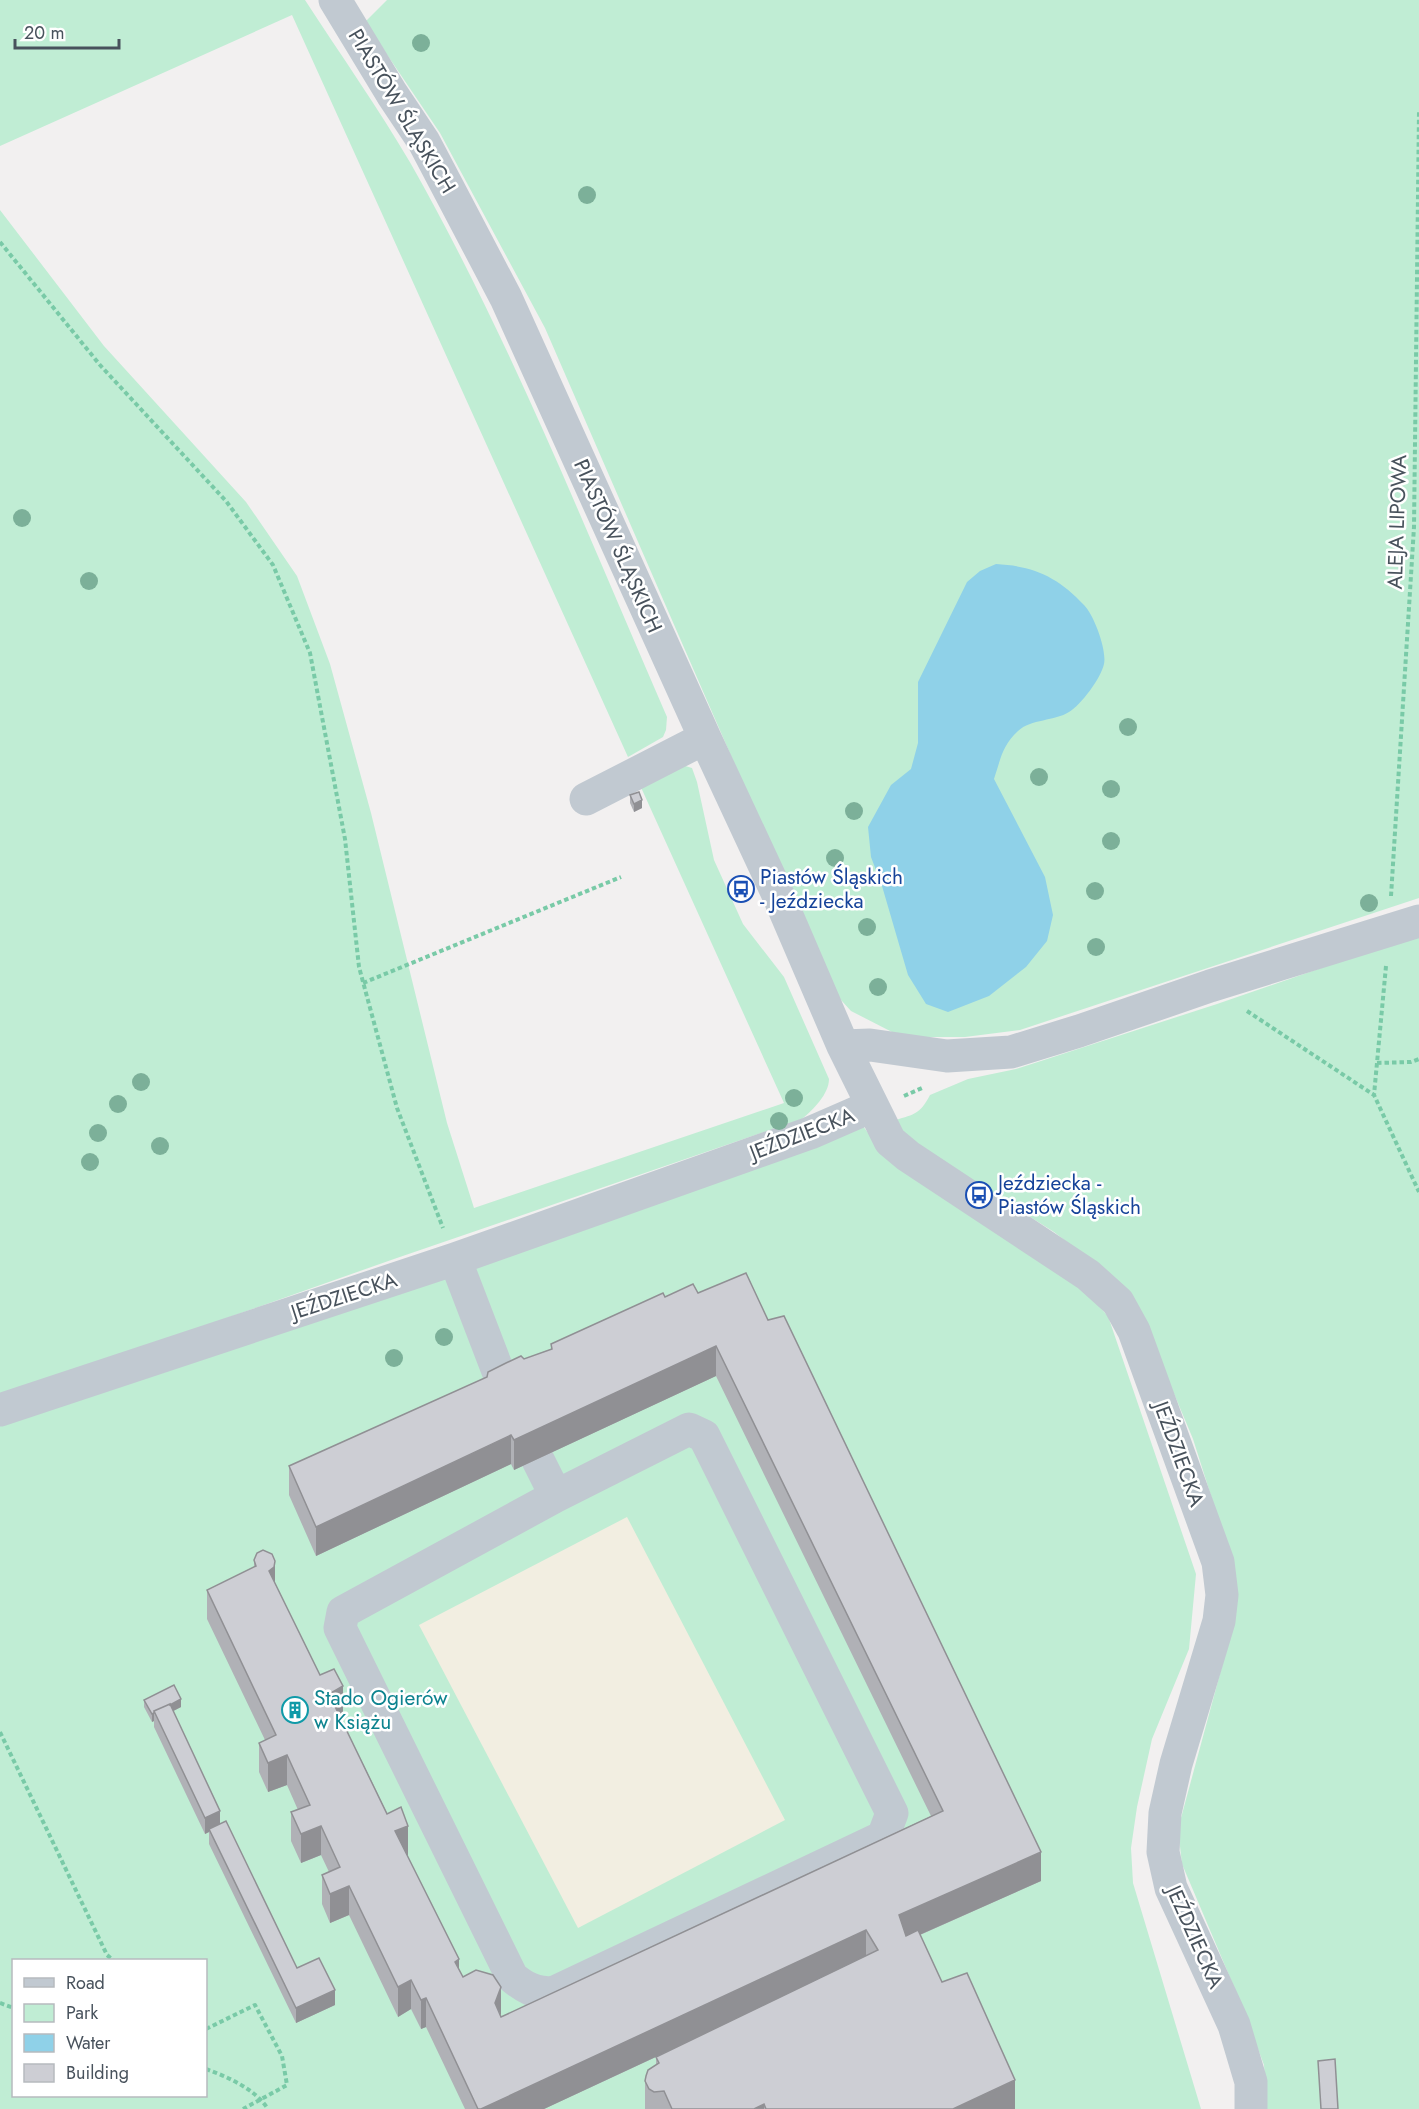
<svg xmlns="http://www.w3.org/2000/svg" width="1419" height="2109" font-family="Jost,sans-serif">
  <style>
    .green { fill: #c0edd4; fill-rule: evenodd }
    .sand { fill: #f2eee1 }
    .water { fill: #8fd1e8 }
    .lines { fill: none; stroke-linecap: round; stroke-linejoin: round }
    .path { stroke: #79caa7; stroke-width: 4; stroke-dasharray: 4.5 3; stroke-linecap: butt }
    .minor { stroke: #c1c9d1; stroke-width: 33 }
    .tree { fill: #7cb099 }
    .wall { fill: #b0b1b6 }
    .shaded-wall { fill: #909094 }
    .building { fill: #cdced4; stroke: #909094; stroke-width: 1.5 }
    .labels { text-anchor: middle; dominant-baseline: central; stroke-width: 5; stroke-linejoin: round; paint-order: stroke }
    .street-label { font-size: 21px; fill: #48525c; stroke: #fff }
    .transit-label { font-size: 21px; fill: #164399; stroke: #fff; text-anchor: start }
    .culture-label { font-size: 21px; fill: #0d838f; stroke: #fff; text-anchor: start }
  </style>
  <rect width="100%" height="100%" fill="#f2f0f0"/>
  <path class="green" d="M0 0H305C340 54 379 109 411 164 511 341 586 531 667 717L666 730 663 737 628 757 292 15 0 146Z
    M387 0H1419V898L1020 1030 965 1037H916L892 1032 851 1011 841 1000 829 981 545 328 440 133 365 22Z
    M0 210 104 346 246 502 297 576 330 664 371 813 447 1123 474 1208 784 1103 639 783 682 765 692 768 697 782 714 860 743 924 784 977 829 1079C829 1094 813 1110 802 1119L394 1259 0 1398Z
    M1419 934V2109H1267L1264 2065 1240 2001 1182 1864 1178 1829 1231 1633 1233 1565 1193 1439 1141 1315 1117 1281 1054 1232 922 1149 892 1121C912 1115 920 1115 930 1095L968 1079 1016 1069 1044 1060 1217 1004Z
    M860 1122 877 1145 1073 1278 1108 1316 1196 1574 1189 1649 1152 1739 1137 1807 1131 1848 1133 1883 1201 2109H0V1426ZM14 1960H206V2096H14Z"/>
  <path class="sand" d="M627 1517 785 1820 578 1928 419 1625Z"/>
  <path class="water" d="M996 564C1034 566 1058 577 1084 605 1094 615 1107 650 1104 664 1101 678 1081 705 1069 712 1055 721 1031 719 1018 731 1002 746 1001 758 994 779L1045 877 1053 915 1047 941 1026 967 989 996 948 1012 926 1004 908 975 882 886 871 857 868 827 891 785 911 769 918 743V682L967 582 980 571Z"/>
  <g class="lines">
    <path class="path" d="M0 242 100 365 226 501 273 565 310 653 345 839 359 967 397 1108 443 1228
      M1391 896 1414 527 1419 112
      M1386 966 1374 1095 1419 1192
      M363 983 621 877
      M1247 1011 1374 1095
      M1377 1063 1411 1062 1419 1059
      M904 1096 922 1088
      M0 1732 107 1955 113 1960
      M0 2003 14 2008
      M206 2029 255 2005 282 2056 287 2085 243 2109
      M206 2069C228 2077 255 2089 268 2109"/>
    <path class="minor" d="M335 0 392 94 424 142 506 298 705 738 779 897 843 1046 890 1141 908 1156 1088 1275 1118 1302 1134 1331 1218 1562 1222 1595 1219 1621 1176 1764 1165 1813 1163 1852 1171 1888 1234 2025 1251 2082V2109
      M586 799 705 738
      M843 1046 870 1045 947 1056 1011 1052 1079 1031 1210 986 1419 921
      M455 1259 506 1392
      M0 1410 455 1259 810 1133 872 1106
      M537 1458 556 1496 689 1429 704 1436 892 1813 883 1837 553 1993C535 1993 525 1988 512 1977L340 1628 343 1612 556 1496"/>
  </g>
  <g class="tree">
    <circle cx="421" cy="43" r="9"/>
    <circle cx="587" cy="195" r="9"/>
    <circle cx="22" cy="518" r="9"/>
    <circle cx="89" cy="581" r="9"/>
    <circle cx="1128" cy="727" r="9"/>
    <circle cx="1039" cy="777" r="9"/>
    <circle cx="1111" cy="789" r="9"/>
    <circle cx="854" cy="811" r="9"/>
    <circle cx="1111" cy="841" r="9"/>
    <circle cx="835" cy="858" r="9"/>
    <circle cx="1095" cy="891" r="9"/>
    <circle cx="1369" cy="903" r="9"/>
    <circle cx="867" cy="927" r="9"/>
    <circle cx="1096" cy="947" r="9"/>
    <circle cx="878" cy="987" r="9"/>
    <circle cx="141" cy="1082" r="9"/>
    <circle cx="794" cy="1098" r="9"/>
    <circle cx="118" cy="1104" r="9"/>
    <circle cx="779" cy="1121" r="9"/>
    <circle cx="98" cy="1133" r="9"/>
    <circle cx="160" cy="1146" r="9"/>
    <circle cx="90" cy="1162" r="9"/>
    <circle cx="444" cy="1337" r="9"/>
    <circle cx="394" cy="1358" r="9"/>
  </g>
  <path class="wall" d="M630 795 642 808 634 812 630 803Z
    M698 1293 1041 1881 920 1935 942 1982 1015 2109H645V2081L656 2065V2057L544 2109H465L426 2027 421 2029 411 2009 398 2017 349 1915 330 1923 322 1904V1875L329 1872 321 1855 301 1863 291 1841V1812L298 1810 287 1785 268 1792 259 1772V1743L265 1740 207 1619V1590L254 1567V1560L275 1584 320 1675 343 1715 340 1717 408 1855 407 1856 463 1977 501 2017 931 1816 716 1376 514 1470 511 1464 316 1556 289 1495V1466L487 1377 524 1359 551 1349V1344L665 1297Z
    M144 1700 181 1707 173 1711 220 1823 297 1968 335 2005 296 2023 209 1844V1832L205 1834 154 1727V1721L152 1722 144 1707Z"/>
  <path class="shaded-wall" d="M642 800V808L634 812V804Z
    M716 1346V1376L514 1470V1440Z
    M511 1435V1464L316 1556V1527Z
    M275 1561V1590L269 1571Z
    M343 1686V1715L329 1723V1694Z
    M181 1699V1707L158 1719 155 1713Z
    M154 1713V1721L152 1722V1714Z
    M287 1755V1785L268 1792V1763Z
    M220 1811V1826L209 1829V1832L205 1834V1818Z
    M321 1826V1855L301 1863V1834Z
    M408 1826V1855L395 1860V1831Z
    M1041 1852V1881L899 1944V1915Z
    M349 1886V1915L330 1923V1894Z
    M866 1930V1959L544 2109H481Z
    M459 1959V1988L455 1962Z
    M411 1980V2009L398 2017V1987Z
    M501 1987V2016L495 2003Z
    M335 1990V2005L296 2023V2008Z
    M426 1998V2027L421 2029V2000Z
    M1015 2080V2109H953Z
    M764 2104V2109H754Z"/>
  <path class="building" d="M639 792 642 800 634 804 630 795Z
    M746 1273 768 1320 784 1316 1041 1852 899 1915 906 1936 918 1930 942 1982 967 1973 1015 2080 953 2109H766L764 2104 754 2109H672L664 2091 654 2092 649 2089 645 2081 646 2076 648 2070 659 2063 656 2057 878 1950 866 1930 481 2109H478L426 1998 421 2000 411 1980 398 1987 349 1886 330 1894 322 1875 340 1867 321 1826 301 1834 291 1812 310 1805 287 1755 268 1763 259 1743 276 1735 207 1590 256 1566 254 1560 257 1553 263 1550 272 1554 275 1561 274 1567 269 1571 320 1675 334 1669 343 1686 329 1694 387 1814 401 1807 408 1826 395 1831 459 1959 455 1962 463 1977 476 1970 493 1975 501 1987 495 2003 501 2017 943 1811 716 1346 514 1440 511 1435 316 1527 289 1466 487 1377 488 1372 506 1363 521 1356 524 1359 552 1349 551 1344 663 1293 665 1297 693 1284 698 1293Z
    M174 1685 181 1699 170 1705V1704L154 1711V1713L152 1714 144 1700Z
    M170 1704 220 1811 205 1818 154 1711Z
    M226 1821 297 1968 319 1958 335 1990 296 2008 209 1829Z
    M1335 2059 1338 2109H1321L1318 2061Z"/>
  <defs>
    <symbol id="bus-ring" viewBox="-11 -11 22 22"><circle r="9.5" fill="#fff" stroke="#1a4fb4" stroke-width="1.5"/><path d="M-5-6H5V4H4V6H2V4H-2V6H-4V4H-5ZM-3.5-4V0h7V-4ZM-3.5 1.2v1.5H-2V1.2ZM2 1.2v1.5H3.5V1.2Z" fill="#1a4fb4"/></symbol>
    <symbol id="building-ring" viewBox="-11 -11 22 22"><circle r="9.5" fill="#fff" stroke="#0f9aa8" stroke-width="1.5"/><path d="M-4-6H4V6H1V3H-1V6H-4ZM-2.5-4.3h1.7v1.8h-1.7ZM.8-4.3h1.7v1.8H.8ZM-2.5-1h1.7V.8h-1.7ZM.8-1h1.7V.8H.8Z" fill="#0f9aa8"/></symbol>
  </defs>
  <g fill-rule="evenodd">
    <use href="#bus-ring" x="726" y="874" width="30" height="30"/>
    <use href="#bus-ring" x="964" y="1180" width="30" height="30"/>
    <use href="#building-ring" x="280" y="1695" width="30" height="30"/>
  </g>
  <g class="labels">
    <g class="street-label">
      <text transform="translate(402 111) rotate(59)">PIASTÓW ŚLĄSKICH</text>
      <text transform="translate(1397 522) rotate(-88)">ALEJA LIPOWA</text>
      <text transform="translate(618 546) rotate(66)">PIASTÓW ŚLĄSKICH</text>
      <text transform="translate(802 1134) rotate(-21)">JEŹDZIECKA</text>
      <text transform="translate(344 1296) rotate(-18)">JEŹDZIECKA</text>
      <text transform="translate(1179 1454) rotate(70)">JEŹDZIECKA</text>
      <text transform="translate(1195 1937) rotate(66)">JEŹDZIECKA</text>
    </g>
    <g class="transit-label">
      <text x="760" y="877">Piastów Śląskich<tspan x="760" dy="24">- Jeździecka</tspan></text>
      <text x="998" y="1183">Jeździecka -<tspan x="998" dy="24">Piastów Śląskich</tspan></text>
    </g>
    <g class="culture-label">
      <text x="314" y="1698">Stado Ogierów<tspan x="314" dy="24">w Książu</tspan></text>
    </g>
  </g>
  <rect x="12" y="1959" width="195" height="138" fill="#ffffff" stroke="#b6babe" stroke-width="1.5"/>
  <rect x="24" y="1978" width="30" height="9" fill="#c1c9d1" stroke="#b6babe" stroke-width="1.5"/>
  <text x="66" y="1989" font-size="18" fill="#48525c">Road</text>
  <rect x="24" y="2004" width="30" height="18" fill="#c0edd4" stroke="#b6babe" stroke-width="1.5"/>
  <text x="66" y="2019" font-size="18" fill="#48525c">Park</text>
  <rect x="24" y="2034" width="30" height="18" fill="#8fd1e8" stroke="#b6babe" stroke-width="1.5"/>
  <text x="66" y="2049" font-size="18" fill="#48525c">Water</text>
  <rect x="24" y="2064" width="30" height="18" fill="#cdced4" stroke="#b6babe" stroke-width="1.5"/>
  <text x="66" y="2079" font-size="18" fill="#48525c">Building</text>
  <path d="M15 39v9h104v-9" fill="none" stroke="#48525c" stroke-width="3"/>
  <text x="24" y="39" font-size="18" fill="#48525c" stroke="#ffffff" stroke-width="4.5" paint-order="stroke">20 m</text>
</svg>
